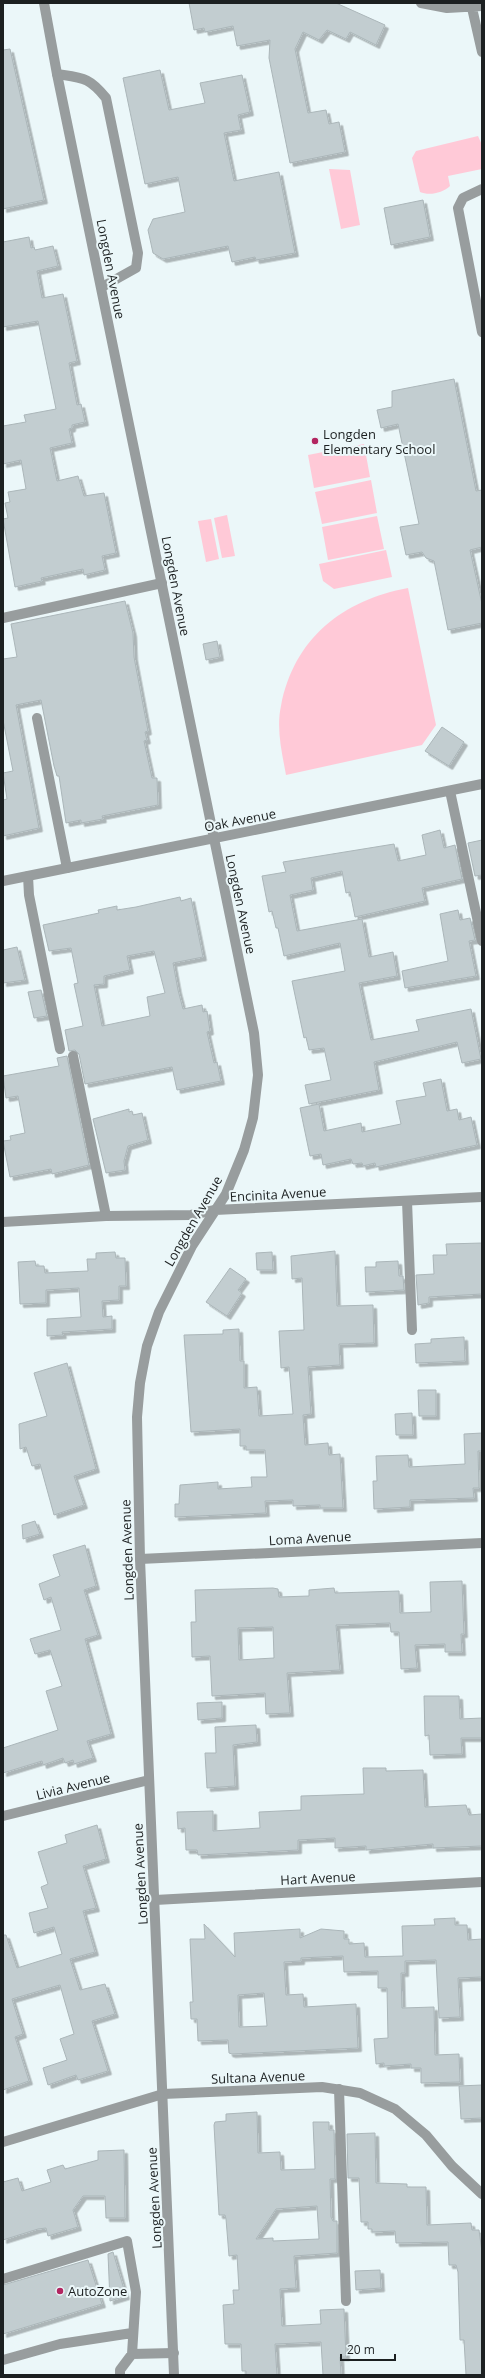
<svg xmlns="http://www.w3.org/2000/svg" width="485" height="2378" font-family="'Open Sans',sans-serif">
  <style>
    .green { fill: #ffc9d7 }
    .building { fill: #c2cdd0; stroke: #abb6b9; fill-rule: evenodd; filter: url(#shadow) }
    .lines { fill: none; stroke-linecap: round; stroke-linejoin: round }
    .service { stroke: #989d9e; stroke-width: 10 }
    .minor { stroke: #989d9e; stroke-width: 10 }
    .tertiary { stroke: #989d9e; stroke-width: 10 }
    .poi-dot { fill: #b22560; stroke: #ebf7f9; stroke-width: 1.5 }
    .labels { text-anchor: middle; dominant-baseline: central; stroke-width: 4; stroke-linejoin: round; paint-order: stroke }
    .street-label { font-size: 13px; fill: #1c2021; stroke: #ebf7f9 }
    .poi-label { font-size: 13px; fill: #1c2021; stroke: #ebf7f9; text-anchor: start }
  </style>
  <defs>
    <filter id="shadow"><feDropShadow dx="3.5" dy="3.5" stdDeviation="0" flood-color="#0004"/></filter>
  </defs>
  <rect width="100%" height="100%" fill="#ebf7f9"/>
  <path class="green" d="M478 136 482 145V169L448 176 450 186C443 193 429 196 420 192L412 158 416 151Z
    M329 169 350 170 360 225 341 229Z
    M364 444 370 477 314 488 308 455Z
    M371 480 377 513 322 524 315 492Z
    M227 515 235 556 222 558 214 518Z
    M377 516 384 549 328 560 322 527Z
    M211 519 219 559 206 562 198 521Z
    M386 550 392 577 334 589 323 581 319 564Z
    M408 588 436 725 422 745 286 775C282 753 276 728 281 706 294 638 343 600 408 588Z"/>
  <path class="building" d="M189 3H336L385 25 376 45 350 32 346 39 327 30 319 40 303 32 295 49 308 113 326 110 329 124 339 122 345 152 290 163 269 58 270 40 237 46 233 26 205 32 204 28 194 30Z
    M10 49 44 200 3 209V50Z
    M160 70 169 110 205 103 200 83 242 75 250 112 238 115 241 130 224 133 234 181 279 172 295 253 256 260 255 257 232 262 228 246 163 259 153 253 148 230 153 219 185 212 178 177 145 184 123 78Z
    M423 200 430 237 391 245 384 208Z
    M29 237 31 248 34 247 35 250 53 246 58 266 37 271 42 298 63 294 77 361 69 363 77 405 81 404 85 422 72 425V428L69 429 72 443 50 448 57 481 78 476 84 496 104 493 116 553 102 556 105 570 84 575 83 569 41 578 42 581 15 587 3 519 8 518 5 503 10 502 8 492 26 489 21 460 3 464V426L26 422 24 415 56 409 38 321 3 327V242Z
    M454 379 476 491 482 490V547L470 550 482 604V623L448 630 434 561 426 558 422 552 406 555 400 527 419 524 398 424 381 428 377 410 392 407V391Z
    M125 601 133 633 134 657 148 731 145 732 147 740 144 741 152 778H157L158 805 102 816 103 819 81 823V820L66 823 59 776H57L54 766 41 700 16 705 39 828 3 836V800L7 799 3 773 13 771 3 720V659L17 657 11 624Z
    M217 641 220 657 206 660 203 644Z
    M442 727 464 742 449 766 425 751Z
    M440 830 444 848 455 845 462 879 422 888 425 901 355 917 350 892 346 893 342 871 311 878 313 890 290 895 297 931 362 919 369 957 393 952 397 976 359 983 371 1040 419 1031 416 1020 471 1009 481 1059 462 1063 457 1042 374 1062 379 1090 309 1104 305 1085 331 1080 324 1048 309 1050 306 1037 304 1038 292 981 345 971 340 943 284 956 278 928H276L272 911 269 912 262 876 286 872 283 862 394 844 398 861 426 855 422 835Z
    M482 840V875L475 876 468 843Z
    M180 897 181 901 191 898 203 957 173 963 178 990 183 1009 202 1005 203 1012 207 1011 210 1031 207 1032 214 1063 217 1062 221 1081 177 1090 172 1067 85 1084 79 1054 75 1050 69 1051 65 1030 83 1026 74 984 78 983 71 948 49 951 43 925 99 913 98 910 117 906V910L136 907ZM154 951 165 993 147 997 150 1016 102 1026 94 985 104 984V976L130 970 127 956Z
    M458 910 460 920 470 918 475 940 469 941 476 976 405 988 402 971 448 961 440 914Z
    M17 947 25 980 3 983V950Z
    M41 990 47 1016 34 1018 28 992Z
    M67 1056 89 1165 52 1174 51 1169 10 1177 3 1141 11 1140 10 1136 25 1133 18 1096 6 1098 3 1076 59 1066 57 1058Z
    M441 1079 447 1111 457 1109 459 1120 471 1117 477 1145 376 1167 375 1163 363 1166 362 1163 353 1164 351 1159 323 1165 321 1154 310 1156 300 1108 319 1104 324 1131 361 1123 362 1132 401 1124 396 1101 426 1096 423 1083Z
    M129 1109V1112L132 1111 133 1115 142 1113 148 1140 128 1146 124 1161 125 1170 106 1173 93 1119Z
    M482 1243V1294L429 1297V1303L418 1305 416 1275 434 1274 433 1255H447L446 1244Z
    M335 1251 337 1306 373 1305 374 1343 339 1344 340 1365 308 1367 311 1414 303 1415 305 1445 328 1443 329 1455 340 1454 343 1508H320V1505L293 1506V1500L265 1501 266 1513 175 1517V1504H179L180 1485 218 1482V1489L252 1487 251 1477H267L265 1450H246V1446H240V1429L191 1432 184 1335 223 1334V1330L239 1329 240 1361H244V1388L257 1387 259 1416 293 1414 289 1367 281 1368 279 1331 304 1330 302 1278 292 1279 291 1256Z
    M115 1252 116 1258H125L126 1286H119V1300L102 1301 103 1317 112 1316V1329L62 1332 63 1335 47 1336V1319L81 1317 79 1288 46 1290V1303L20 1304 18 1262 35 1261 36 1266H44L45 1273 88 1271 87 1259H96V1253Z
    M272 1252 273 1270H257L256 1253Z
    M398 1261 399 1276H403L404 1290 366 1292 365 1267H376V1262Z
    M230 1268 246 1279 238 1290 242 1293 227 1316 206 1302Z
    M464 1337 465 1361 416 1363 415 1344 431 1343V1339Z
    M67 1363 96 1469 74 1476 84 1505 54 1515 40 1464 32 1466 26 1447 20 1449 19 1424 47 1416 34 1373Z
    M418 1390H436V1416H419Z
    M412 1413 413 1435H396L395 1414Z
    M482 1433V1451H478L479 1488H473L474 1498 410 1500V1507L374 1509 373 1481H377L376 1456 408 1455 409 1467 465 1464 464 1434Z
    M35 1521 40 1534 23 1539 22 1525Z
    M85 1545 96 1586 84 1590 98 1635 85 1639 111 1734 87 1741 93 1758 74 1764 73 1760 65 1763 63 1758 43 1765 42 1761 3 1773V1748L58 1730 46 1691 62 1686 50 1650 35 1654 30 1639 61 1630 51 1597 44 1600 39 1584 60 1576 53 1555Z
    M462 1581 464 1634H461L462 1652H445V1644L415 1645 417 1668 401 1669 399 1632H391L390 1623 336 1625 340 1670 287 1673 290 1713 266 1714 265 1693 212 1696 210 1656 192 1657 191 1622H196L195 1590 273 1588 278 1589 279 1597 309 1596V1590L334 1588 335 1593 399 1591 400 1613 431 1612 430 1582ZM273 1627 274 1658 239 1660 238 1628Z
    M424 1696H459L460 1719 482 1718V1738H461L462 1754 430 1755 429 1735 425 1736Z
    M222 1702V1718L198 1720 197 1703Z
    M256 1725 257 1742 233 1745 235 1786 207 1788 205 1753H216L215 1727Z
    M363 1768H386V1771L423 1770 425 1807 466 1805 469 1815 482 1814V1846L433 1848V1844L366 1850V1846L335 1848V1838L298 1840V1850L198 1855 197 1850H186L185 1828 178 1829 177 1812 213 1811V1831L260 1828 259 1812 301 1810V1796L364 1794Z
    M97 1825 106 1859 83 1866 96 1908 83 1911 95 1952 70 1959 80 1990 105 1984 115 2014 92 2021 108 2071 78 2080 76 2075 48 2085 43 2068 67 2060 60 2039 74 2034 60 1985 12 1999 23 2034 15 2037 29 2081 3 2090V1935H6L17 1968 62 1954 54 1927 34 1933 29 1913 48 1908 41 1887 48 1884 38 1852 67 1843 65 1835Z
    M455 1918V1925H467L468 1940 482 1939V1977L458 1978 460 2017 439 2018 436 1960 405 1961V1973H401L402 2008 434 2007 435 2055 459 2054 460 2082 421 2083V2068H411V2064L384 2066V2063L376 2064 374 2039 388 2038 387 1988H378V1971L344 1972 343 1956 301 1958V1961L284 1962 286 1995 303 1994 304 2007 356 2004 358 2048 232 2054 229 2053 228 2040 198 2041 197 2019H191L190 2002H193L190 1939H205L204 1924 235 1957 234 1933 300 1929V1938L321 1929 344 1931V1939H349V1944L364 1943 365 1957 403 1956 402 1926 435 1925 434 1919ZM264 1993 267 2026 239 2027 238 1995Z
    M482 2085V2118L461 2119 459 2086Z
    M257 2112 258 2153 280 2152 281 2170 315 2169 313 2122H329V2130H334L335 2179H330L331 2217 333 2221H337V2253L294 2256 296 2288 280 2289 282 2326 321 2324 320 2310 344 2309 346 2357H340L341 2375H323L321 2342 275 2344 277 2375H246V2371H242L241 2344H225L223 2305 234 2304 233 2290H239L237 2255 229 2256 226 2219 225 2215H219L214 2125 215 2122 226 2121V2114ZM317 2206 319 2239 273 2241V2238L256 2239 276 2209Z
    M375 2133 376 2183 407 2184V2187H426L427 2225 471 2223 472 2230H479L482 2252V2375H466L464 2340H460L458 2272 456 2265H449L448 2242 396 2243 395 2231 372 2232V2229H368V2222H361L359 2178H348L347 2134Z
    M124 2150 125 2218H106L105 2196H83L73 2210 78 2227 48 2236 46 2228 38 2229 3 2240V2182L18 2178 22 2191 51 2182 47 2170 63 2165 65 2169 98 2160V2151Z
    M113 2252 126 2296 110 2301 108 2254Z
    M88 2260 102 2304 3 2334V2285Z
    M380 2270 381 2288 356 2290 355 2271Z"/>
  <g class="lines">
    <path class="service" d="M57 74C83 78 89 77 106 98L138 253 136 268 102 287
      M482 189 463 198 458 208 482 332
      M3 618 162 583
      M37 718 67 868
      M450 791 482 941
      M28 876 29 895 60 1049
      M73 1056 106 1216
      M407 1201 412 1330
      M339 2089 346 2301
      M3 2279 127 2241 136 2292 132 2354 174 2353
      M3 2360 60 2344 132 2333
      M120 2375V2370L132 2354"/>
    <path class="minor" d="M421 3 447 8 482 6
      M472 8 482 52
      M3 1222 106 1216 191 1215 215 1210
      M140 1559 482 1543
      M3 1816 149 1780
      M155 1900 482 1882
      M3 2142 163 2094 322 2087 360 2093 395 2109 426 2135 452 2166 482 2194"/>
    <path class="tertiary" d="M44 3 57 74 254 1033 258 1075 253 1118 244 1150 226 1194 192 1246 159 1312 147 1346 140 1383 137 1417 140 1559 174 2375
      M3 881 482 784
      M215 1210 482 1197"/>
  </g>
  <g class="poi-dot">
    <circle cx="315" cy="441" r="4"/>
    <circle cx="60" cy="2291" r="4"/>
  </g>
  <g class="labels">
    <g class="street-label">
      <text transform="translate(111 269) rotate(79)">Longden Avenue</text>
      <text transform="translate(176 586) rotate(79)">Longden Avenue</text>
      <text transform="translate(240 820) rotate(-11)">Oak Avenue</text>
      <text transform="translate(241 904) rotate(78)">Longden Avenue</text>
      <text transform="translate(278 1194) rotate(-3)">Encinita Avenue</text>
      <text transform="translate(193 1221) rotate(-60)">Longden Avenue</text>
      <text transform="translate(310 1538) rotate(-3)">Loma Avenue</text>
      <text transform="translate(127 1550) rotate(-92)">Longden Avenue</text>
      <text transform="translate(73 1786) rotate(-14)">Livia Avenue</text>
      <text transform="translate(140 1874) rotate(-93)">Longden Avenue</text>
      <text transform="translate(318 1878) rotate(-3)">Hart Avenue</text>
      <text transform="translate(258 2077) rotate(-2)">Sultana Avenue</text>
      <text transform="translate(154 2198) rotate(-93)">Longden Avenue</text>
    </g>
    <g class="poi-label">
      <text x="323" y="434">Longden<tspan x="323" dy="15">Elementary School</tspan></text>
      <text x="68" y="2291">AutoZone</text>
    </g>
  </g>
  <rect width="485" height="2378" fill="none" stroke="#1c2021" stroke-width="8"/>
  <path d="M341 2354v6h54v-6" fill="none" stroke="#1c2021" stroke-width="2"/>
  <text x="347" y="2354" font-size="12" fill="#1c2021" stroke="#ebf7f9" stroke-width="3" paint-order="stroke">20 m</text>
</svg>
